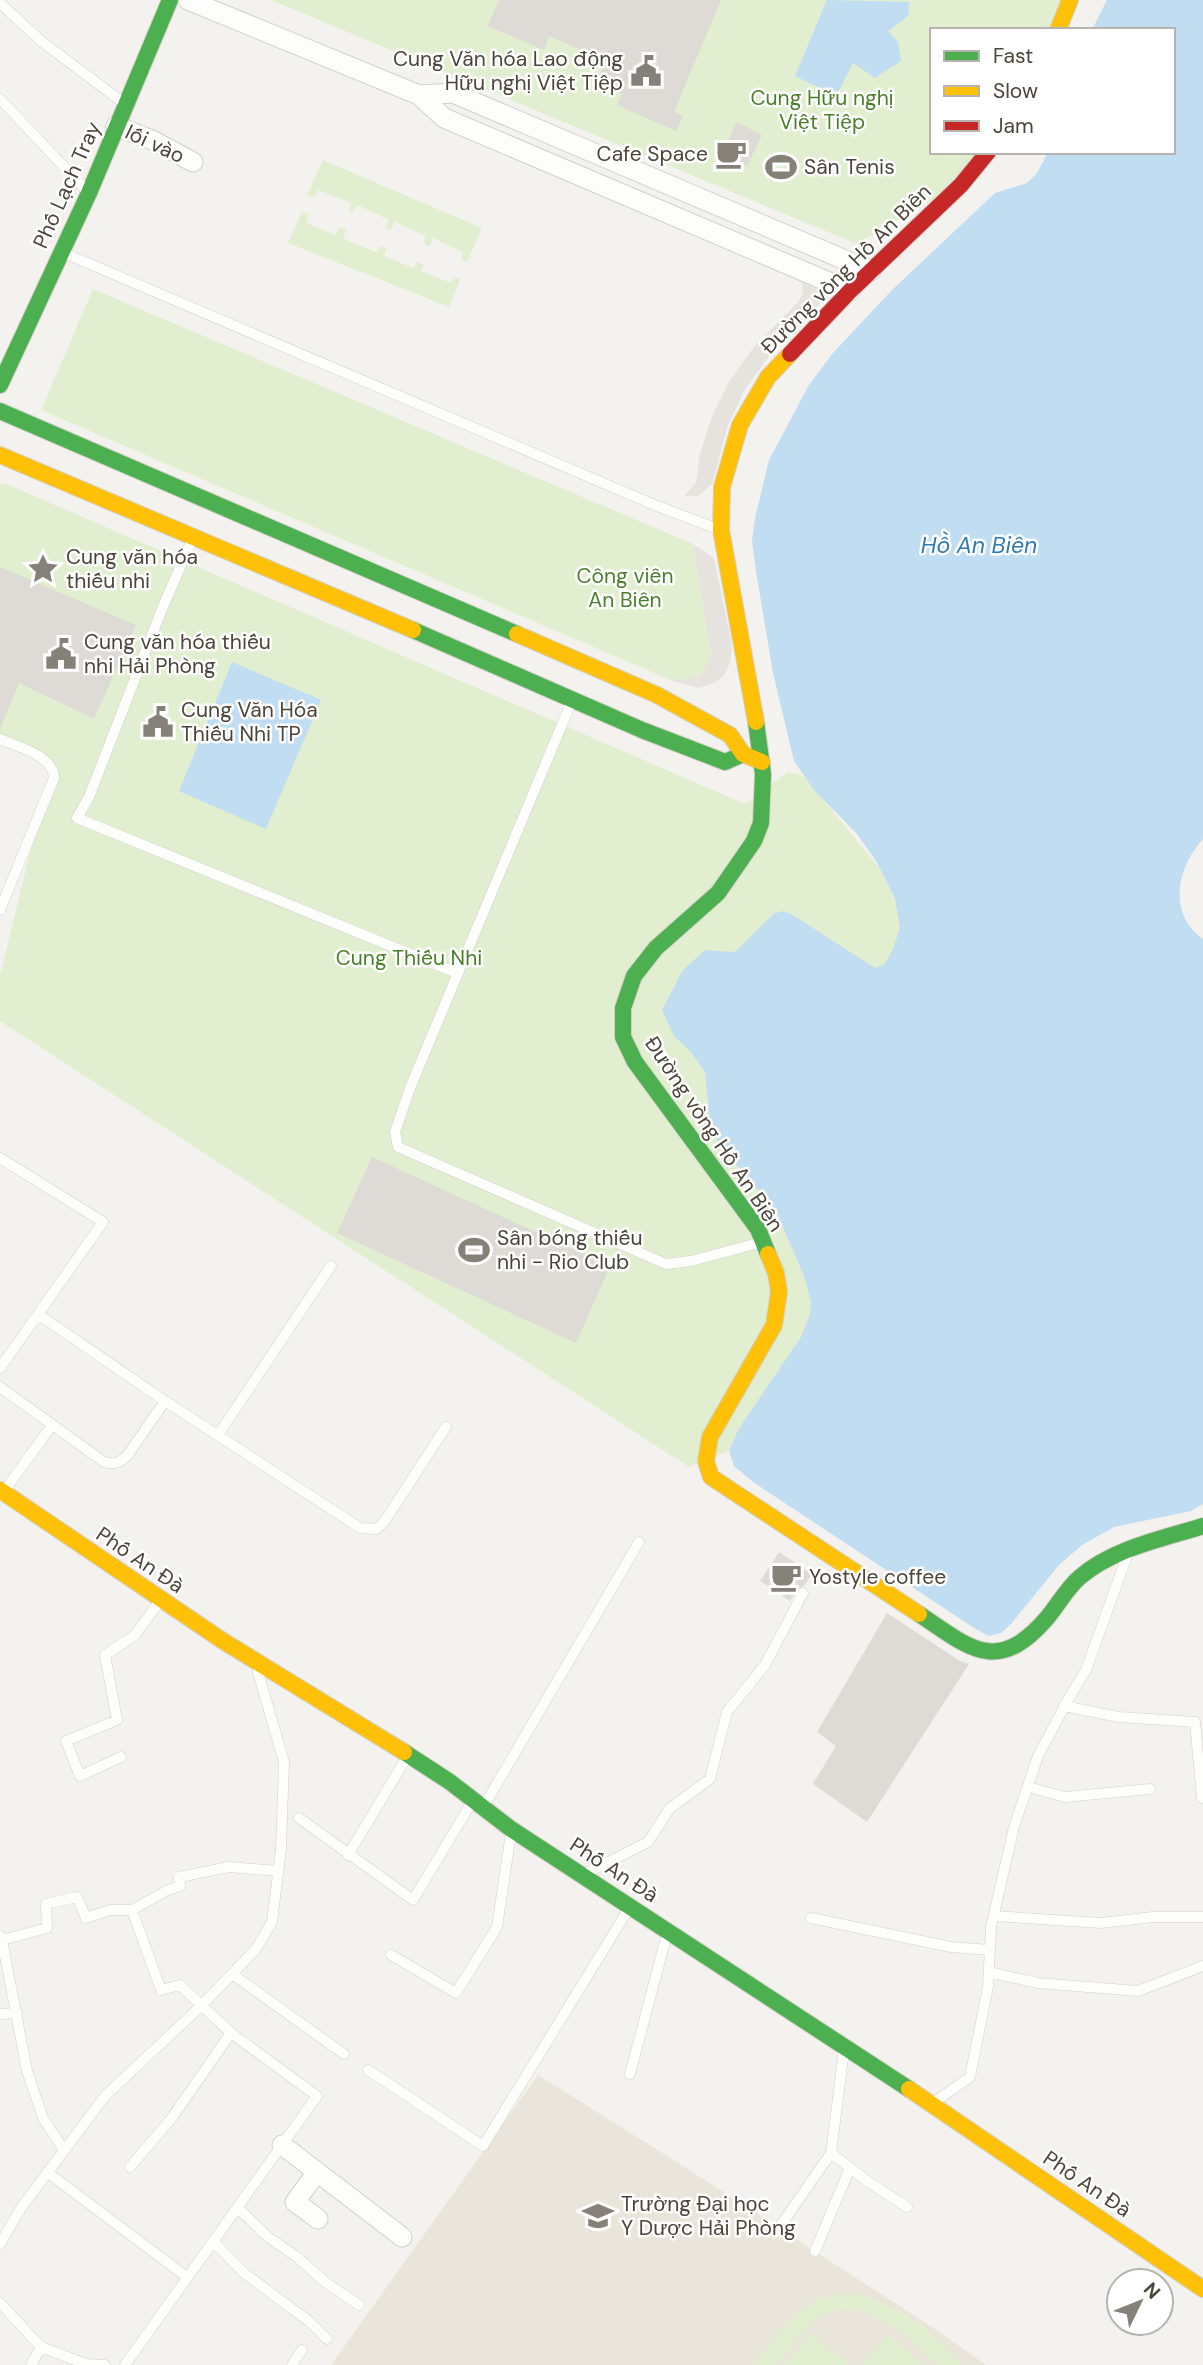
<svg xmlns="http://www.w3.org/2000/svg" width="1203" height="2365" font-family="'DM Sans',sans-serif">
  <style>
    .education { fill: #eae5da }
    .green { fill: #e1eecf }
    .parking { fill: #e6e3df }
    .water { fill: #c0ddf1 }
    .building { fill: #dedbd6 }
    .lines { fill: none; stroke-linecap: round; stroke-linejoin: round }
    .lane-casing { stroke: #d2d0cb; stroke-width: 11 }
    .street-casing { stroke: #d2d0cb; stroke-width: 21 }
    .fast-casing { stroke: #d3cfc5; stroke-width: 18 }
    .slow-casing { stroke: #d3cfc5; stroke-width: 18 }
    .jam-casing { stroke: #d3cfc5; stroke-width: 18 }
    .lane { stroke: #fdfdfc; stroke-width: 10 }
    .street { stroke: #fdfdfc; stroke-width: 19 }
    .fast { stroke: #4caf50; stroke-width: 16 }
    .slow { stroke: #ffc107; stroke-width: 16 }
    .jam { stroke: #c62828; stroke-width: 16 }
    .labels { text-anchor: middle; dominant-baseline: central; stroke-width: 5; stroke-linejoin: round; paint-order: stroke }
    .poi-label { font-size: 21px; fill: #4b4439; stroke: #fff; text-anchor: start }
    .park-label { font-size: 21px; fill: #4a7f2a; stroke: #fff }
    .street-label { font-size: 21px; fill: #4b4439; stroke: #fff }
    .water-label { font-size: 23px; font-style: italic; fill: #2e7ab2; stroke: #fff }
  </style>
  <rect width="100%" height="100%" fill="#f4f2ee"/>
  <path class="education" d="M538 2075 680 2164 938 2331 986 2365H331Z"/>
  <path class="green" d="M271 0H1065L1054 30H932V152H983L940 195 857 244Z
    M323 160 482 228 467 262 461 260 463 252 433 238 429 247 423 243 426 236 395 222 390 231 386 227 389 220 358 205 352 213 348 212 352 203 318 190 314 198 307 195Z
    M302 211 309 214 306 223 335 235 340 227 346 230 343 239 376 252 380 246 386 248 384 256 413 268 417 262 424 265 421 271 451 283 454 277 460 279 449 307 288 243Z
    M93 289 693 544 711 654 706 667 699 676 673 681 41 410Z
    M4 483 745 804 788 772 804 776 880 869 913 938 787 1200 819 1313 738 1430 729 1451 689 1467 0 1021V976L51 766 0 742V485Z
    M855 2294C897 2303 935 2331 962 2365H938C910 2339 856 2287 816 2320 801 2332 789 2350 777 2365H753C769 2346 793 2310 816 2300 828 2294 841 2294 855 2294Z
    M811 2333 849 2365H784Z
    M888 2334 925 2365H862Z"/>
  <path class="parking" d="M801 282 829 294 770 355 745 389 728 425 712 484 698 496H684L696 483 700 454 712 416 730 380 756 344 799 301 803 292Z
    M693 544 714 558 732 645 730 663 724 675 716 682 699 688 673 681 699 676 706 667 711 654Z"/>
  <path class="water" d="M827 0 909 2 908 16 888 31 898 42 901 61 875 78 853 63 836 96 795 76Z
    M1107 0H1203V839C1177 867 1167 914 1203 939V1504L1191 1511 1114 1527 1082 1545 1059 1565 1011 1624 1001 1633 989 1636 974 1628 753 1482 734 1466 729 1451 738 1430 801 1337 810 1314 811 1302 804 1276 776 1211 742 1170 728 1158 715 1137 710 1121 705 1072 691 1052 674 1036 662 1010 683 970 705 950 735 952 773 914 783 911 791 914 875 968 885 964 893 949 900 928 895 899 876 861 857 834 814 790 794 761 773 673 756 571 752 541 755 518 769 460 809 385 833 353 892 290 995 193 1027 183 1037 173 1048 152H1173V30H1092Z
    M232 662 321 700 266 829 179 791Z"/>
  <path class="building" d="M499 0H721L674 112 683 116 676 131 617 105 622 94 596 83 605 60 549 36 544 50 488 26Z
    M737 122 762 135 747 166 722 153Z
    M0 567 136 625 94 719 19 683 0 729Z
    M372 1157 610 1266 576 1343 337 1233Z
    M779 1552 812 1574 804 1586 797 1589 790 1601 760 1581Z
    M887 1613 960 1661 969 1664 867 1822 813 1784 836 1746 817 1732Z"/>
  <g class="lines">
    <defs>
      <path id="lane" d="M0 3 41 41 125 104
        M0 99 86 190
        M64 253 657 506 718 529
        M192 540 162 609 89 797 77 818 457 973
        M571 703 410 1088 395 1132 398 1147 666 1264 691 1261 762 1242
        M0 739C18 747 53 755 54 778L0 910
        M0 1158 103 1222 0 1368
        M38 1314 165 1401 360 1528 376 1529 384 1522 446 1427
        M0 1387 104 1462C114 1465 119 1463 127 1456L165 1401
        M218 1435 331 1266
        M5 1490 52 1425
        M1064 1706 1119 1717 1195 1722 1202 1798
        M121 1757 80 1776 66 1741 117 1720 105 1655 135 1635 160 1601
        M1028 1787 1065 1797 1150 1789
        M485 1804 639 1542
        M299 1818 413 1900 472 1802
        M348 1855 407 1757
        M587 1873 648 1842 670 1808 710 1779 727 1712 765 1665 803 1593
        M994 1916 1101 1923 1153 1917H1203
        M811 1918 951 1947 990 1950
        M0 1936 2 1940 47 1928 46 1904 77 1897 86 1918 110 1910H132L168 1890 180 1886 179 1877 229 1867 278 1871
        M2 1940 27 2071 43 2118 64 2150
        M391 1955 456 1993 497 1927 511 1833
        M989 1972 1038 1983 1138 1991 1203 1966
        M232 1974 344 2054
        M0 2014 17 2013
        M844 2050 831 2153 867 2181 907 2207
        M368 2070 483 2146 628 1910
        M630 2074 667 1934
        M936 2101 970 2077 988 1987 991 1927 1014 1827 1038 1756 1069 1698 1086 1670 1127 1556
        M130 2167 171 2119 231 2033 180 1985 161 1990 132 1910
        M47 2172 187 2277
        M238 2208 268 2237 297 2257 325 2282 359 2305
        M781 2225 831 2153
        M213 2241 244 2273 310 2322 327 2339
        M0 2244 21 2208 105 2096 201 2006 256 1949 272 1922 281 1849 284 1762 258 1672
        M815 2251 850 2168
        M0 2303 41 2347
        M31 2365 41 2347 86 2364 105 2365
        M125 2365 317 2096 231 2033
        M292 2365 302 2350"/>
      <path id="street" d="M188 0 419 95 444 118 850 291
        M419 95 453 93 871 271
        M116 126 152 140 193 162
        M282 2145 402 2237
        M317 2172 295 2202 318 2219"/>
      <path id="fast" d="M0 385 89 193 170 0
        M0 411 517 634
        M413 630 642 730 725 762 743 754
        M756 722 763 774 761 823 754 841 718 893 656 948 634 976 623 1008V1037L635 1062 758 1229 768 1254
        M919 1614C970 1648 997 1676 1047 1618 1058 1605 1067 1588 1080 1577 1114 1548 1162 1539 1203 1526
        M404 1752 450 1782 511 1829 909 2089"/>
      <path id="slow" d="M1058 30 1070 0
        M0 455 413 630
        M517 634 657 695 730 735 743 754 762 762
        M756 722 721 530 722 487 740 425 768 377 790 354
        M768 1254 776 1273 779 1292 774 1325 710 1437 706 1461 711 1477 919 1614
        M0 1490 223 1641 404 1752
        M909 2089 1203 2289"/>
      <path id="jam" d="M790 354 850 291 961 185 988 152"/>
    </defs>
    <use href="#lane" class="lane-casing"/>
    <use href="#street" class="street-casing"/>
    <use href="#fast" class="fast-casing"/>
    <use href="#slow" class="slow-casing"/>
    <use href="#jam" class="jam-casing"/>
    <use href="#lane" class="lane"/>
    <use href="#street" class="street"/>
    <use href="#fast" class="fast"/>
    <use href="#slow" class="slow"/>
    <use href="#jam" class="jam"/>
  </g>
  <defs>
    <symbol id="civic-bare" viewBox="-9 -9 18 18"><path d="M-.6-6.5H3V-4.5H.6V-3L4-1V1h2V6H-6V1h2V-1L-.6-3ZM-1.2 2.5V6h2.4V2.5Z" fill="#868178" stroke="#fff" stroke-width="2.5" paint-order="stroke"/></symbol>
    <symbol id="cafe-bare" viewBox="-9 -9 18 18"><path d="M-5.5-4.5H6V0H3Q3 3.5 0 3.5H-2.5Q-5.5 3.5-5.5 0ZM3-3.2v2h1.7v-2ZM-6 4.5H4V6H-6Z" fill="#868178" stroke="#fff" stroke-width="2.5" paint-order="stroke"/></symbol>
    <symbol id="stadium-bare" viewBox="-9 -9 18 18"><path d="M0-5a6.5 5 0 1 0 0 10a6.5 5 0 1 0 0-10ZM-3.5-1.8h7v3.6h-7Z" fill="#868178" stroke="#fff" stroke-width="2.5" paint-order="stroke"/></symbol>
    <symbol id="sight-bare" viewBox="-9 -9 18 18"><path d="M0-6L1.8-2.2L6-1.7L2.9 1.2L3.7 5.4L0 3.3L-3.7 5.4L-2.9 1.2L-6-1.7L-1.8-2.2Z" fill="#868178" stroke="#fff" stroke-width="2.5" paint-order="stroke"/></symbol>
    <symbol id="university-bare" viewBox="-9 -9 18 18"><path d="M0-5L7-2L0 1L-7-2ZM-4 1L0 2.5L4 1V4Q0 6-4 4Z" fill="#868178" stroke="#fff" stroke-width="2.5" paint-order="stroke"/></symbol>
  </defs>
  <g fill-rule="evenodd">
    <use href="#civic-bare" x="624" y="49" width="44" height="44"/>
    <use href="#cafe-bare" x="709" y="132" width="44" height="44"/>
    <use href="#stadium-bare" x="759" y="145" width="44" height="44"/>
    <use href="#sight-bare" x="21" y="547" width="44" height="44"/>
    <use href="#civic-bare" x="39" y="632" width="44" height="44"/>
    <use href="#civic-bare" x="136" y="700" width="44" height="44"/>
    <use href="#stadium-bare" x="452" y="1228" width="44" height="44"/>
    <use href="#cafe-bare" x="764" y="1555" width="44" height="44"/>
    <use href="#university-bare" x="576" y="2194" width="44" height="44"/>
  </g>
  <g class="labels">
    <g class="poi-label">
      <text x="623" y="59" text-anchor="end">Cung Văn hóa Lao động<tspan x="623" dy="24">Hữu nghị Việt Tiệp</tspan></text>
      <text x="708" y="154" text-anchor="end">Cafe Space</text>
      <text x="804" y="167">Sân Tenis</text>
      <text x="66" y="557">Cung văn hóa<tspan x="66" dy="24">thiếu nhi</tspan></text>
      <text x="84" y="642">Cung văn hóa thiếu<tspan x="84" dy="24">nhi Hải Phòng</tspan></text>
      <text x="181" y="710">Cung Văn Hóa<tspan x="181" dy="24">Thiếu Nhi TP</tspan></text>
      <text x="497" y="1238">Sân bóng thiếu<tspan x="497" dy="24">nhi - Rio Club</tspan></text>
      <text x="809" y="1577">Yostyle coffee</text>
      <text x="621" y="2204">Trường Đại học<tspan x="621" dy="24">Y Dược Hải Phòng</tspan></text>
    </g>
    <g class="park-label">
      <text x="822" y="98">Cung Hữu nghị<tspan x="822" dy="24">Việt Tiệp</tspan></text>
      <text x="625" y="576">Công viên<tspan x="625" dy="24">An Biên</tspan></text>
      <text x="409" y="958">Cung Thiếu Nhi</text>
    </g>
    <g class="street-label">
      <text transform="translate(155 144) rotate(25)">lối vào</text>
      <text transform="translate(67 185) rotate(-66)">Phố Lạch Tray</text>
      <text transform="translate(846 269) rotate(-45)">Đường vòng Hồ An Biên</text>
      <text transform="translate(714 1134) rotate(56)">Đường vòng Hồ An Biên</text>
      <text transform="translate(140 1560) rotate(34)">Phố An Đà</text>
      <text transform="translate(614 1870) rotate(33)">Phố An Đà</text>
      <text transform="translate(1087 2184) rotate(34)">Phố An Đà</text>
    </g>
    <g class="water-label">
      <text x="979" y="545">Hồ An Biên</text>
    </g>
  </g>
  <rect x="930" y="28" width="245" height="126" fill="#ffffff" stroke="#b7b4b0" stroke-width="2"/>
  <rect x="944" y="51" width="35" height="10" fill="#4caf50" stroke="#b7b4b0" stroke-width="2"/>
  <text x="993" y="63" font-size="21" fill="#4b4439">Fast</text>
  <rect x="944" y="86" width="35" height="10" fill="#ffc107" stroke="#b7b4b0" stroke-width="2"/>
  <text x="993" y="98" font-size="21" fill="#4b4439">Slow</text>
  <rect x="944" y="121" width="35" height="10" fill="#c62828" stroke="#b7b4b0" stroke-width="2"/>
  <text x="993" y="133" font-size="21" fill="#4b4439">Jam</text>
  <g transform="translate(1140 2302) rotate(47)"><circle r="33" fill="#ffffff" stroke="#b7b4b0" stroke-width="2"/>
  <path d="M0-5L12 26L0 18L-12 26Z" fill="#868178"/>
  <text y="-10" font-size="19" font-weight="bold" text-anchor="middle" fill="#4b4439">N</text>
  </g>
</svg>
